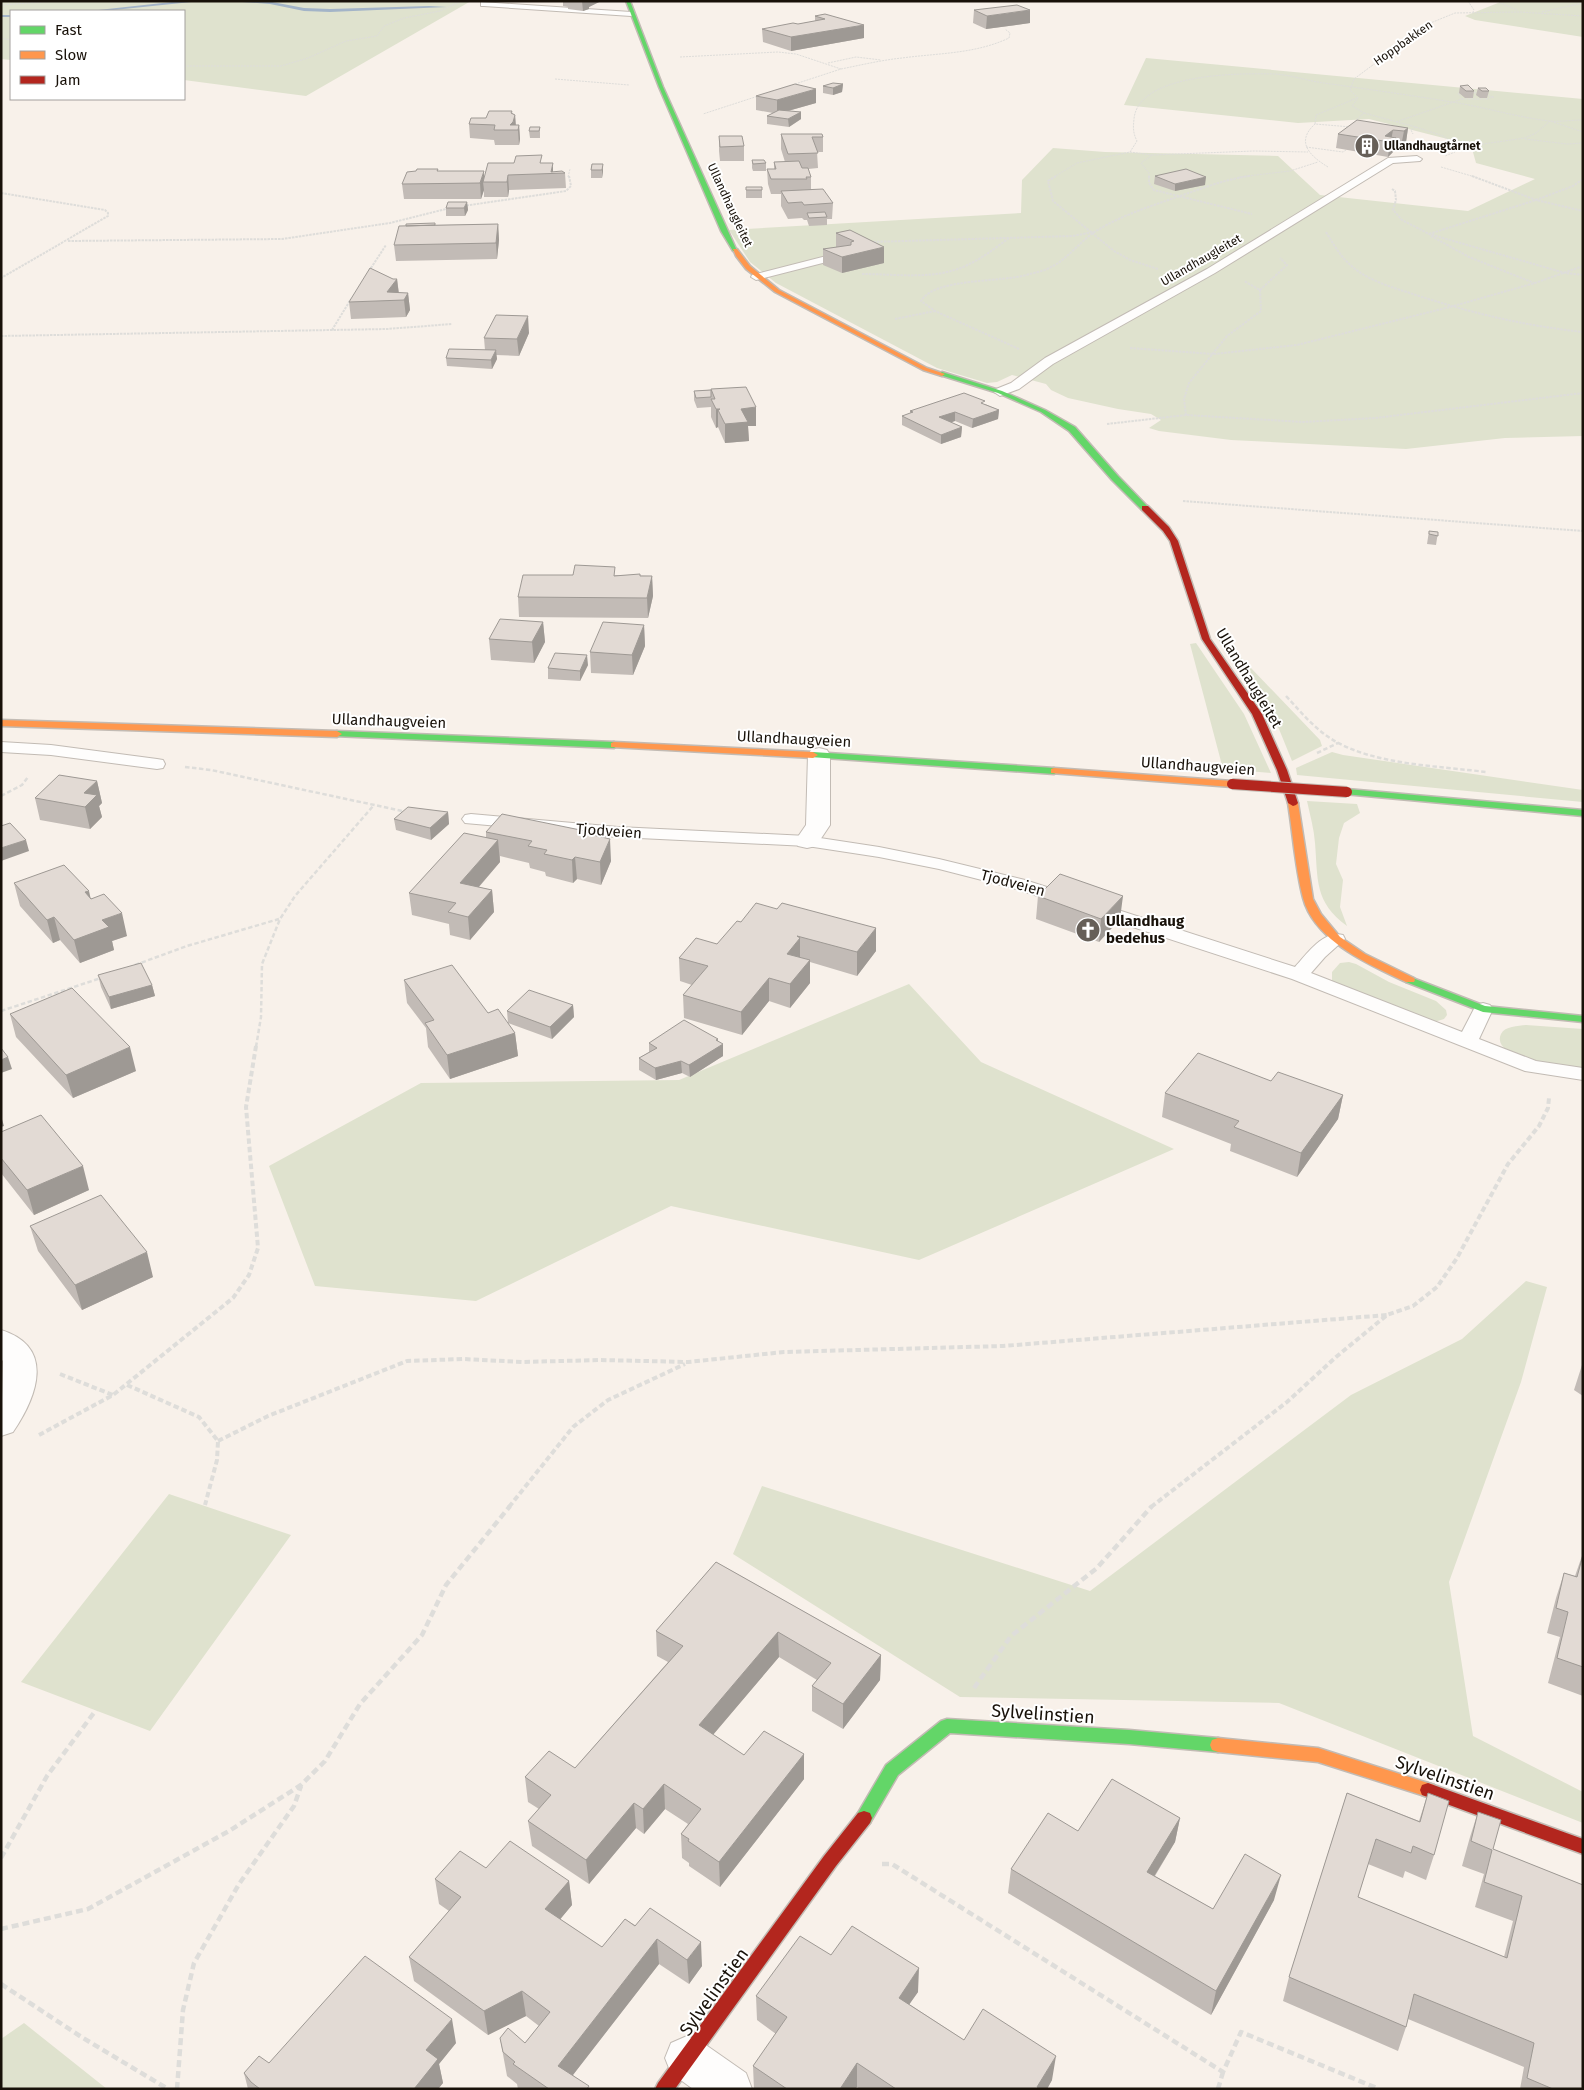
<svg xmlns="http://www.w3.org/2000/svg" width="1584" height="2090" font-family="'Fira Sans',sans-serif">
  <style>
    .green { fill: #dfe2ce }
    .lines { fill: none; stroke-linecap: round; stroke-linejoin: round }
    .stream { fill: #a3b4c8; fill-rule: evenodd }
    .lane-casing { stroke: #c2bbb4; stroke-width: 2 }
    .street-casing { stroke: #c2bbb4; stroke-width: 2 }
    .fast-casing { stroke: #c2bbb4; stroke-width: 3 }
    .slow-casing { stroke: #c2bbb4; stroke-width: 3 }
    .jam-casing { stroke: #c2bbb4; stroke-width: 3 }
    .path-far4 { stroke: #deddda; stroke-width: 1; stroke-dasharray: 2 1; stroke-linecap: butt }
    .path-far3 { stroke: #deddda; stroke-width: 2; stroke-dasharray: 2.5 1; stroke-linecap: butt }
    .path-far2 { stroke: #deddda; stroke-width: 2.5; stroke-dasharray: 4.5 2.5; stroke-linecap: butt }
    .path-far1 { stroke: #deddda; stroke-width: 4; stroke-dasharray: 5.5 3; stroke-linecap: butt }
    .path { stroke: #deddda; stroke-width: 4.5; stroke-dasharray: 7 4; stroke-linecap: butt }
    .lane { fill: #fefdfc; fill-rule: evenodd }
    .street { fill: #fefdfc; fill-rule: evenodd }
    .fast { fill: #63d668; fill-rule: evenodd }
    .slow { fill: #ff974d; fill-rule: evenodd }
    .jam { fill: #b3261e; fill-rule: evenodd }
    .jam-bridge-casing { stroke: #c2bbb4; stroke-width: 12; stroke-linecap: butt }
    .jam-bridge { stroke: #b3261e; stroke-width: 10 }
    .wall { fill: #c2bbb6 }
    .shaded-wall { fill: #9e9994 }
    .building { fill: #e2dad4; stroke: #9e9994 }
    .labels { text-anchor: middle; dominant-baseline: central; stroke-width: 4; stroke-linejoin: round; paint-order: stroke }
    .far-street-label { font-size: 12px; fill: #181109; stroke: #fff }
    .far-poi-label { font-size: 12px; font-weight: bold; fill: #181109; stroke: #fff; text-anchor: start }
    .street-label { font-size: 15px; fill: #181109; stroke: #fff }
    .poi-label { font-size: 15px; font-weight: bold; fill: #181109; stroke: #fff; text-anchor: start }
    .near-street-label { font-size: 18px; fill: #181109; stroke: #fff }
  </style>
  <rect width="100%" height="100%" fill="#f8f1ea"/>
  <path class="green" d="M1 1H471L306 96 184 80V11H11V60L1 59Z
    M1503 1H1583V37L1475 20 1465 16Z
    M1146 58 1583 99V436L1505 438 1406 449 1231 440 1159 431 1149 428 1161 420 1151 414 1118 409 1068 398 1051 390 1046 384 1012 375 997 382 987 383 937 368 776 283 750 262 729 230 1021 213 1022 180 1053 148 1105 152 1278 156 1320 195 1468 211 1535 179 1476 163 1471 145 1369 119 1298 123 1124 105Z
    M1218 637 1228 644 1320 740 1322 746 1292 761 1279 729 1269 712 1220 643Z
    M1196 643 1244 714 1271 773 1223 769 1190 644Z
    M1332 752 1343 755 1583 790V802L1297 775 1296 768Z
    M1307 801 1357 804 1360 813 1344 823 1339 838 1336 864 1343 880 1340 907 1347 926C1314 902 1318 879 1315 843 1314 829 1310 815 1307 801Z
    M1349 962 1356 964 1389 982 1436 1001 1446 1010 1447 1015 1444 1019 1431 1023 1338 985 1332 981V972L1340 963Z
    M909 984 981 1062 1174 1149 919 1260 671 1206 476 1301 315 1286 269 1166 421 1083 679 1080Z
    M1526 1025 1583 1029V1071C1569 1069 1489 1059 1501 1034 1505 1026 1518 1026 1526 1025Z
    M1526 1281 1547 1287 1521 1382 1449 1582 1473 1736 1583 1792V1823L1279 1703 960 1697 733 1554 762 1486 1090 1591 1351 1395 1462 1339Z
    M169 1494 291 1535 150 1731 21 1682Z
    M24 2023 107 2089H1V2039Z"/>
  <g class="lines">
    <path class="stream" d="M181 1H201L104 11H89Z
      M228 1H267L304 8 330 9 429 6 447 7 330 12 304 11 270 4Z
      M1 15H11V17H1Z"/>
    <defs>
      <path id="lane" d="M481 2 631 12 635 14 631 16 484 6H481Z
        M1417 156 1422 159 1420 161 1393 163 1215 273 1053 364 1019 389 1000 396 994 392 996 389 1011 383 1045 358 1207 269 1388 158Z
        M846 251 851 254 850 256 756 280 751 277 752 275Z
        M1 742 51 745 157 759 163 760 165 764 163 768 157 769 51 755 1 752Z
        M471 814 618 827 807 836 879 847 939 859 1025 880 1295 967C1307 954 1323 930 1343 935L1345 939 1325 957 1311 973 1462 1032 1476 1005 1483 1003 1490 1005 1493 1009 1479 1039 1536 1061 1583 1068V1080L1525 1071 1292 979 1013 888 939 869 879 857 807 846 618 837 465 823 462 819 465 815Z"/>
      <path id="street" d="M819 748 827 750 830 755V825L816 846 807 848 798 846 795 841 806 825 808 755 811 750Z
        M1 1330C56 1347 37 1397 13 1432L1 1436 3 1361 1 1359Z
        M687 2036 703 2043 746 2073 752 2089H693L671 2073 665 2058 671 2043Z"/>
      <path id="fast" d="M626 1H630L663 87 737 251H733L721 231 659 87Z
        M942 372 1002 391 1045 410 1075 427 1118 476 1149 508 1142 510 1112 480 1069 431 1041 412 998 393 940 375 939 374Z
        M337 731 614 742 619 745 614 748 334 736V732Z
        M813 752 1054 768 1059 771 1054 774 810 757V753Z
        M1347 789 1583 810V816L1344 794 1342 792Z
        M1410 977 1485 1006 1583 1016V1022L1483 1012 1406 982 1405 980Z
        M947 1719 1129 1730 1218 1738 1224 1740 1226 1745 1224 1750 1218 1752 1129 1744 950 1733 898 1775 870 1823 864 1825 858 1823 856 1818 858 1813 886 1765 941 1721Z"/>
      <path id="slow" d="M733 249H737L750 266 779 290 927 368 945 374 942 376 923 370 775 292 746 269 736 256Z
        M1 720 337 731 342 734 337 737 1 726Z
        M614 742 813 752 818 755 813 758 611 747V743Z
        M1054 768 1232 781 1237 784 1232 787 1051 773V769Z
        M1293 800 1298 803 1313 899 1321 914 1340 937 1365 954 1414 978 1415 980 1414 982H1406C1370 965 1314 941 1303 898 1295 867 1293 834 1288 803Z
        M1218 1738 1318 1748 1428 1783 1434 1785 1436 1790 1434 1795 1428 1797 1318 1762 1218 1752 1212 1750 1210 1745 1212 1740Z"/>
      <path id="jam" d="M1142 506H1148L1169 527 1178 541 1210 639 1262 714 1287 770 1298 803 1296 805 1293 806 1288 803 1277 770 1252 714 1202 639 1170 541 1163 531 1142 510Z
        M1428 1783 1583 1839V1854L1422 1795 1420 1790 1422 1785Z
        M864 1811 870 1813 872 1818 870 1823 836 1866 675 2089H655L658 2083 824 1856 858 1813Z"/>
    </defs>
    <use href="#lane" class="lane-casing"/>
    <use href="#street" class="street-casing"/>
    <use href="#fast" class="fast-casing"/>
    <use href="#slow" class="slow-casing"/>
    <use href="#jam" class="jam-casing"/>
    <path class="path-far4" d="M1468 1 1474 10 1473 12
      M1496 1 1517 10
      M1 5 55 1
      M1542 12 1583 3
      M1 38 11 40
      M680 57 778 52 796 54 841 69 703 114
      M828 63 856 57 881 60
      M184 66H281L308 58 346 41 377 36 384 26 404 18 440 11 459 2
      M841 69C861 65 882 60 902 58 939 53 975 54 1009 38L1010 33 1005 29
      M555 79 629 85
      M1462 99H1487L1494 97 1472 92
      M1364 113 1416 127 1411 130 1413 134
      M1396 122 1462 99 1458 93 1463 92
      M1315 124 1316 115 1357 98
      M1359 124 1356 120 1364 113 1352 106 1358 98 1350 90 1354 79 1428 24 1455 13 1520 12 1583 16
      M1416 127 1443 136 1456 145 1455 148 1525 138 1536 133 1550 121 1583 132
      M1525 139 1567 144 1583 143
      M1438 143 1455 148V152L1445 156
      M1306 147 1343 152 1346 150
      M1130 152 1137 141C1133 133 1133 128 1134 119 1138 73 1240 73 1275 74 1291 75 1308 81 1324 83 1366 89 1409 95 1452 102 1484 107 1516 117 1549 121 1560 122 1572 120 1583 120
      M1328 167C1310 156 1295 142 1315 124L1351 127
      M1441 167 1475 177
      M568 177 570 169
      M1054 177 1077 163 1130 152 1152 155 1254 151 1308 152
      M1149 177V173L1141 163 1152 155
      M1239 177 1290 171 1318 162"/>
    <path class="path-far3" d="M1056 176 1048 181 1053 201 1114 251 1130 260 1158 269
      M1149 176V183L1154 190 1252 214
      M1472 176 1536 200 1583 211
      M1392 189 1395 191 1396 200 1393 210 1402 220 1429 234 1565 273 1583 275
      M1 193 105 210 108 213V216L1 278
      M463 206 566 191 571 186 569 176
      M1326 232C1334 245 1341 258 1354 268 1371 282 1395 288 1416 295 1471 313 1526 326 1583 332
      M1429 234 1536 200 1573 186 1583 179
      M1431 236 1469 257 1534 283
      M68 241 282 239 390 223 450 208
      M870 242 1073 236 1093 232
      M369 271 386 245
      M862 274C895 274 932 280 963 267 980 260 994 249 1009 238
      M1260 290 1287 265 1280 258
      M895 319 935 311
      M332 330 351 299
      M1 336 387 329 452 324
      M1130 348 1214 354 1297 345 1450 307 1535 283 1583 266
      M1019 349 935 311 921 301C935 277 1003 283 1030 274 1037 272 1045 271 1051 267 1068 259 1080 241 1096 231 1122 215 1151 206 1180 196 1203 188 1226 179 1250 176
      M1186 415 1184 399 1189 383 1227 336 1261 311 1260 290 1244 281
      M1107 424 1186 415 1303 422 1375 418 1583 393
      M1183 501 1583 531"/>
    <path class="path-far2" d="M1286 696C1300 711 1313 727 1330 738 1371 765 1439 766 1486 772
      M1317 753 1338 743
      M185 767 211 770 407 812
      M1 796 22 785 28 777
      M135 965 187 946 279 919
      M1 1011 101 978
      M256 1047 261 1017 262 964 280 919 295 896 374 805"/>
    <path class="path-far1" d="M60 1374 113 1395
      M127 1385 199 1417 218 1441 217 1460 205 1505
      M39 1435 113 1395 233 1298 249 1275 258 1248 246 1107 256 1046
      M218 1441 268 1416 407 1361 463 1359 522 1362 600 1360 688 1362 784 1352 1003 1346 1387 1315
      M509 1507 573 1427 608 1400 685 1364
      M1151 1507 1287 1402 1336 1357 1387 1315 1413 1306 1437 1287 1457 1258 1508 1164 1539 1126 1548 1108 1549 1098"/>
    <path class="path" d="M974 1688 1011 1636 1097 1568 1152 1506
      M1 1858 47 1776 96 1710
      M882 1864H892L1223 2072 1241 2032 1379 2089
      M1 1929 88 1909 229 1831 301 1785 325 1761 360 1704 422 1635 446 1585 510 1506
      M1 1984 83 2038 168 2089
      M177 2089 183 2010 194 1963 239 1884 294 1806 301 1786
      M1218 2089 1223 2072"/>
    <use href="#lane" class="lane"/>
    <use href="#street" class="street"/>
    <use href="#fast" class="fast"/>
    <use href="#slow" class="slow"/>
    <use href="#jam" class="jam"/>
    <defs>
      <path id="jam-bridge" d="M1232 784 1347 792"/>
    </defs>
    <use href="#jam-bridge" class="jam-bridge-casing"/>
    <use href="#jam-bridge" class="jam-bridge"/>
  </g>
  <path class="wall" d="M563 1H601L589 7V9L583 11 568 9V7L563 6Z
    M974 10 1030 23 986 29 973 23Z
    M825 14 864 38 791 51 763 42 762 29 798 24 815 21V16Z
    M843 84 842 92 833 95 823 93V86Z
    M1460 86 1474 91 1473 98H1465L1459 93Z
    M1478 88 1489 91 1487 98H1480L1476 95Z
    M756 96 816 103 788 111 801 112V119L789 127 767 124V116L773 113 756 110Z
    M512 113 515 115 516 125H519L520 139 519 145H495L494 140 470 138 469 124 486 118Z
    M540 127V138H530L529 131Z
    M1408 128 1406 142 1401 146 1395 145 1393 152 1388 157 1336 148 1338 134Z
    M781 134 823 137V152H817L818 168 808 169 811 177V189L833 203 832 219H827V225L809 226 807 220H804L802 218 788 219 781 206V194H771L768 184 767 169H774V162H785L781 149Z
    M719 136 744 146V161H720L719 151Z
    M752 160 766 163V171H753L752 168Z
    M542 163 553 172 565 173 566 188 509 190 508 197H484V190L481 199H404L402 184 416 171 438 169V171L484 178Z
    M592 164 603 171 602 178H591V170Z
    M1155 176 1205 185 1175 191 1154 184Z
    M746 187H762V198H746Z
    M467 202 468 210 465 216H446V208Z
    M498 224 499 240 497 259 396 261 394 245 435 225Z
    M850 230 884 263 842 273 823 265V249L836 247V233Z
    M393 279H397L399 293H408L410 310 406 317 351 319 349 302Z
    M529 333 519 356 496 355 497 359 492 369 447 366 446 358 485 350 484 338Z
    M746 387 756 426H748L749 441 725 443 718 427 716 428 711 417V407L697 408 694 400V391Z
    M985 404 999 410 998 419 972 428 955 421 951 422 962 427 961 437 941 444 902 425V416L910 414V411Z
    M1429 531 1438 532 1436 545 1427 544Z
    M616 575 652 576 653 596 648 618 519 617 518 597Z
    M543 622 545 642 534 663 491 660 489 639Z
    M644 625 645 646 633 675 591 673 590 652Z
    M588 665 580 681 548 679V668Z
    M97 781 102 803 99 806 102 817 90 829 40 820 35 798Z
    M448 812 449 824 431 840 396 830 394 819Z
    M486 832 595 833V835L611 861 601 885 577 879 573 883 546 876 545 872 530 868 529 863 500 856V862L479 887 492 890 494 912 470 940 450 935 449 924 412 915 409 893 486 837Z
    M14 883 91 898 127 936 112 941 114 950 80 963 60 940 53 943 20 906Z
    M1038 896 1120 919 1099 942 1036 919Z
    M777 909 876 951 857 976 810 962V983L790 1008 769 1001 742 1035 684 1018 683 995 692 985 680 981 679 958 717 944 741 922Z
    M98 975 152 985 155 996 111 1009 101 987Z
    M404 980 508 1023 507 1011 573 1005 574 1017 552 1039 508 1023 515 1033 518 1056 450 1079 428 1047 426 1028 407 1003Z
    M10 1014 136 1071 73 1098 16 1037Z
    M718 1042 723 1056 690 1077 682 1073 656 1080 639 1070V1058L649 1052V1043Z
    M1271 1081 1343 1095 1338 1119 1297 1177 1230 1151 1231 1144 1162 1117 1165 1093Z
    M1 1132 89 1190 34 1215 1 1173Z
    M30 1226 153 1277 82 1310 38 1251Z
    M1583 1364V1396L1574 1390 1582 1365Z
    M1583 1553V1696L1548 1683 1560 1637 1547 1633 1556 1598 1564 1573 1575 1576Z
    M716 1562 881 1655 880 1680 843 1729 812 1711V1686L817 1680 779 1657 713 1735 744 1755 804 1754V1779L720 1887 689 1866V1863L682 1858 681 1834 688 1824 665 1809 644 1834 636 1828 589 1884 532 1846 528 1821 539 1809 528 1802 525 1777 575 1768 668 1662 657 1656 656 1631Z
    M1347 1793 1419 1821 1428 1793 1434 1855 1426 1880 1405 1871 1403 1878 1368 1864 1358 1897 1504 1957 1513 1921 1475 1907 1484 1874 1462 1866 1470 1837 1478 1812 1493 1849 1583 1885V2089H1520L1524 2067 1408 2019 1406 2027 1398 2051 1283 2001 1289 1977Z
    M1180 1818 1175 1842 1155 1876 1213 1909 1274 1900 1211 2015 1008 1893 1011 1869 1078 1831Z
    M486 1868 569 1881 572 1905 560 1919 602 1947 625 1919 702 1966 689 1984 659 1964 573 2075 589 2089H518L517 2084 507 2076 500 2038 525 2043 539 2026 526 2016 488 2035 414 1981 409 1957 449 1911 439 1904 435 1879Z
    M831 1955 918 1992 909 2004 964 2040 1052 2080 1047 2089H860L857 2087 855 2089H754L753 2066 776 2034 757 2020 756 1996Z
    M456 2043 439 2064 443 2083 438 2089H248L244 2073 269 2063Z"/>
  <path class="shaded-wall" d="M582 1H601L589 7V9L583 11Z
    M1030 10V23L986 29 987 16Z
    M864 25V38L791 51V37Z
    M843 84 842 92 833 95V88Z
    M816 89V103L777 114V100Z
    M512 111 513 123 515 115 516 130H510Z
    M801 112V119L789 127 788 119Z
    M519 125 520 139 519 145 518 130Z
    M1408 128 1406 142 1401 146 1404 131Z
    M1393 130 1391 141 1396 138 1393 152 1388 157 1390 142 1385 136Z
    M553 163V174L551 172Z
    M603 164V171L602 178V170Z
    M484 171V182H483L484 190 481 199 480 183Z
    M508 175 509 190 508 197 507 182Z
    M1206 177 1205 185 1175 191V184Z
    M467 202 468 210 465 216 464 208Z
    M498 224 499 240 497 259 496 243Z
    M884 247V263L842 273V257Z
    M397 279 399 296 387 292Z
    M408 293 410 310 406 317 404 300Z
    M528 316 529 333 519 356 517 339Z
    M496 350 497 359 492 369 491 360Z
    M756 407V426H748L749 441 725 443V424L741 409Z
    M716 409H720L718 410V427L716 428Z
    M999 410 998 419 972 428 973 419Z
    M955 412V421L938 427 939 417Z
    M962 427 961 437 941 444V435Z
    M652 576 653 596 648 618 647 598Z
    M543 622 545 642 534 663 532 642Z
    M644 625 645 646 633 675 632 655Z
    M587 655 588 665 580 681V671Z
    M97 781 102 803 99 806 102 817 90 829 85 807 84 793Z
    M448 812 449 824 431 840 430 828Z
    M610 839 611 861 601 885 600 862Z
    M26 840 29 851 1 861V848Z
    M498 840 500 862 463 905 460 883Z
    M575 857 577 879 573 883 572 860Z
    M492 890 494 912 470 940 468 917Z
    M89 891 94 914 85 892Z
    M1123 896 1120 919 1099 942 1101 919Z
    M122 913 127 936 112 941 114 950 80 963 74 940 102 920Z
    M54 917 60 940 53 943 47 920Z
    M876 928V951L857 976V952Z
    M800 938V961L787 954Z
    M810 960V983L790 1008V984Z
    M769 978V1001L742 1035 741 1012Z
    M152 985 155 996 111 1009 109 997Z
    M573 1005 574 1017 552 1039 550 1027Z
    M515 1033 518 1056 450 1079 447 1055Z
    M718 1039V1047L723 1044V1056L690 1077 689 1065 716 1040Z
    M130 1047 136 1071 73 1098 66 1075Z
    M8 1057 12 1069 1 1073V1060Z
    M681 1061 682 1073 656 1080 655 1068Z
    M1343 1095 1338 1119 1297 1177 1301 1153Z
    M1 1116 4 1126 1 1127Z
    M83 1166 89 1190 34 1215 27 1190Z
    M147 1252 153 1277 82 1310 75 1285Z
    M778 1632 779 1657 700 1750 699 1725Z
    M881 1655 880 1680 843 1729V1704Z
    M804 1754V1779L720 1887 719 1862Z
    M664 1784 665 1809 644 1834 643 1809Z
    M634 1803 636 1828 589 1884 586 1860Z
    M1180 1818 1175 1842 1142 1896 1147 1872Z
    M1281 1875 1274 1900 1211 2015 1216 1991Z
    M569 1881 572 1905 548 1934 545 1909Z
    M657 1939 659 1964 562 2089 558 2066Z
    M701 1942 702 1966 689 1984 687 1960Z
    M919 1968 918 1992 897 2022 899 1998Z
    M522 1991 526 2016 488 2035 484 2011Z
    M452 2019 456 2043 439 2064 443 2083 438 2089H414L426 2050Z
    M1056 2056 1052 2080 1047 2089H1037V2087Z
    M857 2063V2087L855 2089H840Z"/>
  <path class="building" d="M1017 5 1030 10 987 16 974 10Z
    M825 14 864 25 791 37 762 29 793 23 798 24 825 19 815 16Z
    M833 83 843 84 833 88 823 86Z
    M795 84 816 89 777 100 756 96Z
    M1468 85 1474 91H1466L1460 86Z
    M1478 88H1486L1489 91H1482Z
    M779 110 801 112 788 119 767 116Z
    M489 111H512L511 113 515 115 513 122 510 125H519L518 130H494L495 125 469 124 471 118H486Z
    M1357 120 1408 128 1404 131 1393 130 1385 136 1396 138 1390 142 1338 134Z
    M530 127H540L539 131H529Z
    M781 134H822L823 137H812L818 153 788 154Z
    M719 136H742L744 146 720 147Z
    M542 155 540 163H553L551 172 562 171 565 173 508 175 507 182H483L488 163H514L516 156Z
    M752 160H764L766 163 753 164Z
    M799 161 802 168H808L811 177H806L807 179H771L767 169H776L774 162Z
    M592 164H603L602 170H591Z
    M417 169H438L437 171H484L480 183 402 184 407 172 416 171Z
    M1186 169 1206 177 1175 184 1155 176Z
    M746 187H762V190H746Z
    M823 189 833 203 804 205 802 202 788 203 781 191Z
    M448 202H467L464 208H446Z
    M825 212 827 217 809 218 807 213Z
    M435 223V225L406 226V224Z
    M498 224 496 243 394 245 399 226Z
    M850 230 884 247 842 257 823 249 851 245V242L854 241 836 233Z
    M370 268 393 279H397L387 292 408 293 404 300 349 302Z
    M496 315 528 316 517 339 484 338Z
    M449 349 496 350 491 360 446 358Z
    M746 387 756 407 741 409 748 422 725 424 718 410 720 409H716L711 399H715L711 389Z
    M711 390V397L696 398 694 391Z
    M964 393 985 401 981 403 999 410 973 419 955 412 939 417 962 427 941 435 902 416 913 412 910 411Z
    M1429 531 1438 532V536L1429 534Z
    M575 565 615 567 614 576 640 574V576H652L647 598 518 597 523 575H573Z
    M500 619 543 622 532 642 489 639Z
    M603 622 644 625 632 655 590 652Z
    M555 653 587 655 580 671 548 668Z
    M59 775 97 781 84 793 97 795 85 807 35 798Z
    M408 807 448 812 430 828 394 819Z
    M502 814 595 833 593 835 610 839 600 862 575 857 572 860 544 854 547 850 528 846 532 841 486 832Z
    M10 823 26 840 1 848V826Z
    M464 833 498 840 460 883 492 890 468 917 448 912 456 903 409 893Z
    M64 865 89 891 85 892 91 899 104 894 122 913 102 920 109 927 74 940 54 917 47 920 14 883Z
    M1060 874 1123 896 1101 919 1038 896Z
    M756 903 777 909 782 903 876 928 857 952 797 936 800 938 787 954 810 960 790 984 769 978 741 1012 683 995 708 966 679 958 696 938 717 944 737 921 741 922Z
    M141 963 152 985 109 997 98 975Z
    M452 965 488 1013 498 1009 515 1033 447 1055 425 1023 434 1020 404 980Z
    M72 988 130 1047 66 1075 10 1014Z
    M529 990 573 1005 550 1027 507 1011Z
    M684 1020 718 1039 716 1040 723 1044 689 1065 681 1061 655 1068 639 1058 657 1048 649 1043Z
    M1 1048 8 1057 1 1060Z
    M1198 1053 1271 1081 1278 1072 1343 1095 1301 1153 1234 1127 1239 1121 1165 1093Z
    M41 1115 83 1166 27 1190 1 1158V1132Z
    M101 1195 147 1252 75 1285 30 1226Z
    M1583 1555V1667L1557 1658 1568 1612 1556 1608 1564 1573 1577 1577Z
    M716 1562 881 1655 843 1704 812 1686 831 1663 778 1632 699 1725 744 1755 764 1731 804 1754 719 1862 688 1841 689 1839 681 1834 701 1809 664 1784 643 1809 634 1803 586 1860 528 1821 551 1795 525 1777 549 1751 575 1768 683 1646 656 1631Z
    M1112 1779 1180 1818 1147 1872 1213 1909 1245 1854 1281 1875 1216 1991 1011 1869 1048 1813 1078 1831Z
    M1347 1793 1420 1822 1428 1793 1449 1801 1434 1855 1413 1846 1411 1853 1376 1839 1358 1897 1507 1958 1522 1896 1484 1882 1492 1850 1471 1841 1478 1812 1501 1820 1493 1849 1583 1885V2089H1553L1527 2078 1534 2043 1414 1994 1406 2027 1289 1977Z
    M510 1841 569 1881 545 1909 602 1947 625 1919 635 1926 650 1908 701 1942 687 1960 657 1939 558 2066 589 2086 587 2089H549L513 2064 515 2062 503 2052 500 2038 508 2028 525 2043 550 2012 522 1991 484 2011 409 1957 461 1897 435 1879 460 1851 486 1868Z
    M852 1926 919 1968 899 1998 964 2040 983 2009 1056 2056 1037 2087 1040 2089H896L857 2063 840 2089H787L753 2066 787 2017 756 1996 800 1936 831 1955Z
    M365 1956 452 2019 426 2050 438 2059 414 2089H260L251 2082 244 2073 259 2056 269 2063Z"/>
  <defs>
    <symbol id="building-disc" viewBox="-11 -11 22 22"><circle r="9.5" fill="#665f58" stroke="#fff"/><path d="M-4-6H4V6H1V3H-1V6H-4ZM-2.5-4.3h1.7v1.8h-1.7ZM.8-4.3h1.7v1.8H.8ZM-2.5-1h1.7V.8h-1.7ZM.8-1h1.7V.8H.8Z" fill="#fff"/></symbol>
    <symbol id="church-disc" viewBox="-11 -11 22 22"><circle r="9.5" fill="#665f58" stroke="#fff"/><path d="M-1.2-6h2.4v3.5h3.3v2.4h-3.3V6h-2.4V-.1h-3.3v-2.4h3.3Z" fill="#fff"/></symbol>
  </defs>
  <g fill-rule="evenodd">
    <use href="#building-disc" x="1353" y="132" width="28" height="28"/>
    <use href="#church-disc" x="1074" y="916" width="28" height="28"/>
  </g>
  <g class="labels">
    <g class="far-street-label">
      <text transform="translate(1403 43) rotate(-35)">Hoppbakken</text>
      <text transform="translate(730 205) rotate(65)">Ullandhaugleitet</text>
      <text transform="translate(1201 260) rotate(-30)">Ullandhaugleitet</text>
    </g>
    <g class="far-poi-label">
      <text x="1384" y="146">Ullandhaugtårnet</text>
    </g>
    <g class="street-label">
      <text transform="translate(1249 678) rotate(59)">Ullandhaugleitet</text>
      <text transform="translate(389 721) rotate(2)">Ullandhaugveien</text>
      <text transform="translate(794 739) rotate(3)">Ullandhaugveien</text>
      <text transform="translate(1198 766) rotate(4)">Ullandhaugveien</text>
      <text transform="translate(609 831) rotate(4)">Tjodveien</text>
      <text transform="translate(1013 883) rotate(15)">Tjodveien</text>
    </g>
    <g class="poi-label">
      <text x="1106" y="921">Ullandhaug<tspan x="1106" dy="17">bedehus</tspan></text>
    </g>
    <g class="near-street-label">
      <text transform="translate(1043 1714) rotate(4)">Sylvelinstien</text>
      <text transform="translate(1445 1778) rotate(19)">Sylvelinstien</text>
      <text transform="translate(714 1992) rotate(-54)">Sylvelinstien</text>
    </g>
  </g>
  <rect width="1584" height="2090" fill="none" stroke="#181109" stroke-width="5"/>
  <rect x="10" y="10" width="175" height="90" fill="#ffffff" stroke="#a3a09d"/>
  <rect x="20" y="26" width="25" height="8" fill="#63d668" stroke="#a3a09d"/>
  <text x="55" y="35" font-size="15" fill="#181109">Fast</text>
  <rect x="20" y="51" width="25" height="8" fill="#ff974d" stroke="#a3a09d"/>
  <text x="55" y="60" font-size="15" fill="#181109">Slow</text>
  <rect x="20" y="76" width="25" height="8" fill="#b3261e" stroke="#a3a09d"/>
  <text x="55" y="85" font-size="15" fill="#181109">Jam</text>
</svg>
